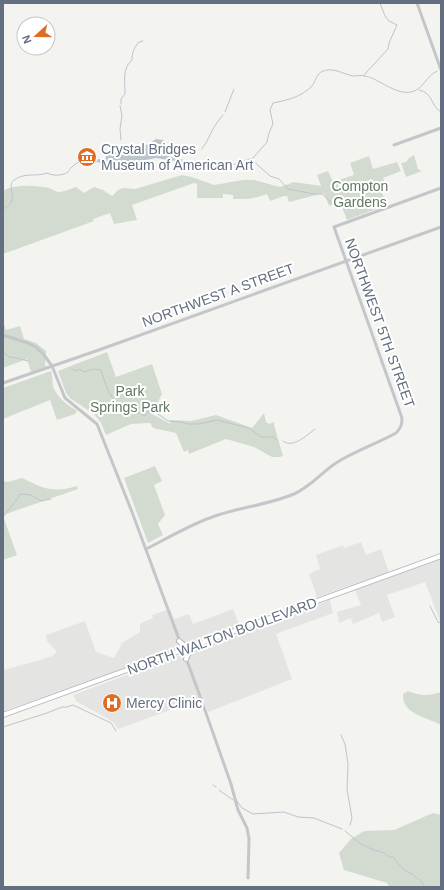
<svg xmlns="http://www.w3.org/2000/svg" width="444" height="890" font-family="Arial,sans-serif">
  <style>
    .built { fill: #e4e4e3 }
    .green { fill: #d3dbd1 }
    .water { fill: #bcc5cb }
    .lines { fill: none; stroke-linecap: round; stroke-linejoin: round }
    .stream { stroke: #bcc5cb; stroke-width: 1 }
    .primary-casing { stroke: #b4b7bb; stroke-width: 6 }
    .tertiary { stroke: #c4c6ca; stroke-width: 3 }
    .primary { stroke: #fff; stroke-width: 4 }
    .labels { text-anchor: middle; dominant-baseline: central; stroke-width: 4; stroke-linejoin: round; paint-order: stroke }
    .poi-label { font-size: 14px; fill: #636f80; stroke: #fff; text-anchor: start }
    .park-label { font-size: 14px; fill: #637862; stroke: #fff }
    .street-label { font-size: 14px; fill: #636f80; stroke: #fff }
  </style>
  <rect width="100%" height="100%" fill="#f3f4f0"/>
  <path class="built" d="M361 542 366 555 381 549 389 572 317 597 309 574 320 569 316 555 343 545 344 548Z
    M441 559V621H440L425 582 387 595 395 617 382 622 379 613 353 624 351 618 339 623 337 612 361 605 355 590Z
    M330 600 333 613 276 634 292 679 208 712 203 698 118 729 114 723 98 713 77 702 73 695Z
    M170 609 174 619 189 614 193 624 233 609 240 627 4 711 3 706V670L37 661 52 656 57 652 47 641 46 635 85 621 96 652 114 658 122 643 140 632V624L153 618 152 615Z"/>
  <path class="green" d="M414 155 418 169 422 171 406 177 401 163 406 162 409 158Z
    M369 156 373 169 397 162 401 171 383 178 387 188 381 190 387 205 347 220 340 202 329 206 324 193 289 202 287 196H284L270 201 267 194C255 199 245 199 233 199V195L223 194V198H197V184L194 183 132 205 137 220 114 224 110 213 93 219 94 221 3 254V191C13 184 36 185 49 188 52 189 54 191 58 192 64 192 70 189 76 187L84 193 94 187 103 190 112 196 118 190 123 188 135 189 182 175 192 177 214 185 243 180H254L280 187 294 182 321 186 317 175 328 171 333 182 354 175 350 163Z
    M3 321 6 330 20 326 24 339 36 343 46 351 45 367 31 372 27 359 3 368Z
    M107 352 116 377 152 364 162 394 152 414 171 424 169 420 191 421 216 415 252 428 264 413 266 422 269 424 274 422V425L283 456 280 457H272L254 447 226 439 189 454 188 450 184 452 176 433 153 428 150 423 131 424 106 435 101 423 94 414 71 399 66 393 58 371Z
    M51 371C53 377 52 385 54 389 59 399 69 406 77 411L75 414 57 420 50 400 3 419V388Z
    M155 466 162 481 154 485 165 515 158 524 163 535 148 543 124 478Z
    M22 478C44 489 53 493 77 486L78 489 3 515V481L8 482Z
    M3 516 17 555 3 560Z
    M408 691C420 696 429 696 441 692V725C428 717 402 715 403 694Z
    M433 813 441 815V887H389L387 883 344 870 339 853 351 839 364 831 394 830Z"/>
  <path class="water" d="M156 139 163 140 168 147 159 148V153L167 151 168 156 171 157 197 163 207 169H214L215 171 202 169 195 164 156 158 136 162 110 171 109 169H107L97 161 98 159H105L106 157 105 155 122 151 124 152 125 150 139 149V147L149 144Z"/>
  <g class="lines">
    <path class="stream" d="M364 75 388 49 389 43 397 25 389 21 385 16 380 3
      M419 90C434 93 430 106 441 112
      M121 104V99L125 94C125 82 122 68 132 60 132 52 134 48 139 42L143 41
      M120 106 122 115 120 129 121 140
      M225 112 234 89
      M202 149C203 145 206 145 207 141 213 129 214 126 223 115
      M251 159 270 176 279 179 288 189 314 194H323L331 203
      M213 170H217L253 158 267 142 269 133 273 124 270 110 273 103C288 100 301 97 312 86 316 81 316 74 323 71 333 67 343 74 353 76 357 76 361 75 365 76 380 79 395 95 411 92 423 90 426 76 437 71
      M3 209C22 201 5 187 14 180 25 172 38 177 47 173 53 176 62 176 68 172 72 168 68 170 72 167 77 161 89 158 95 162L98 161
      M3 352 9 357 17 358 28 361
      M72 369 75 371 80 369 84 372 93 369 101 370C104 381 111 399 119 407 124 406 129 407 131 412L139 413 145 416 148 411 154 410 158 414 168 421 182 422 187 424H199L217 420 249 428 261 437H273L277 440
      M283 441C293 449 307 435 315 429
      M3 517 21 494 31 495 41 501 51 499
      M430 606 438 622 441 623
      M3 727 47 713 62 707H67L73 705 111 723 116 731
      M341 735 345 744 348 764 347 789 352 818 350 825
      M213 785 216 787
      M219 790 233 800
      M237 801 242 808 253 814 284 812 298 817 314 818 342 829
      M345 831 361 844 369 848 384 853 389 857H393L404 870 412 874 422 882 425 887"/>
    <defs>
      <path id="primary" d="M179 641 184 645 191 647 186 659
        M3 715 441 556"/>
    </defs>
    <use href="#primary" class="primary-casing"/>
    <path class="tertiary" d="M417 3 441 70
      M394 145 441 128
      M3 335 28 343 36 347 44 355 52 366 65 398 97 424 132 512 200 696 231 784 238 810 247 828 249 839 248 878
      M3 383 96 351 441 227
      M146 549C168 538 191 524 215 516 241 507 268 505 294 494 310 487 321 473 336 463 355 451 376 444 396 433 401 428 402 425 402 418L334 227 441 188"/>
    <use href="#primary" class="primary"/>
  </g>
  <defs>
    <symbol id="museum-disc" viewBox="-11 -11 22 22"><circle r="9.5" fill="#e06c24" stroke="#fff"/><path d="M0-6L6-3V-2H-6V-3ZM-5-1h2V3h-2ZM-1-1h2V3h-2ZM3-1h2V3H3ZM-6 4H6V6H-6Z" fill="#fff"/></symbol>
    <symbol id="hospital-disc" viewBox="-11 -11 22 22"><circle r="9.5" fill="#e06c24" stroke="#fff"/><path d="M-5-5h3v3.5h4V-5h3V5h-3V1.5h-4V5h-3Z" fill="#fff"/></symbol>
  </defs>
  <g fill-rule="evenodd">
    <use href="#museum-disc" x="76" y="146" width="22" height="22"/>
    <use href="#hospital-disc" x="101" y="692" width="22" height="22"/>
  </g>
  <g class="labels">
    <g class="poi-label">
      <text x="101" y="149">Crystal Bridges<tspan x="101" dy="16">Museum of American Art</tspan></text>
      <text x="126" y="703">Mercy Clinic</text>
    </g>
    <g class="park-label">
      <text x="360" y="186">Compton<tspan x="360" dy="16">Gardens</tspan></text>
      <text x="130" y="391">Park<tspan x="130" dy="16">Springs Park</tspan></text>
    </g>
    <g class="street-label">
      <text transform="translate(218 295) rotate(-20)">NORTHWEST A STREET</text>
      <text transform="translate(380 323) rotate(70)">NORTHWEST 5TH STREET</text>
      <text transform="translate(222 636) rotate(-20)">NORTH WALTON BOULEVARD</text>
    </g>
  </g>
  <rect width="444" height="890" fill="none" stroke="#636f80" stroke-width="8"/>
  <g transform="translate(36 36) rotate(249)"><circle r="19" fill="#ffffff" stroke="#c1c5cc"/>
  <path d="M0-3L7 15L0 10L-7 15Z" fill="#e06c24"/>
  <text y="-6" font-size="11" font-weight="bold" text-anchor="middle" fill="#636f80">N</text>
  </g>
</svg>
